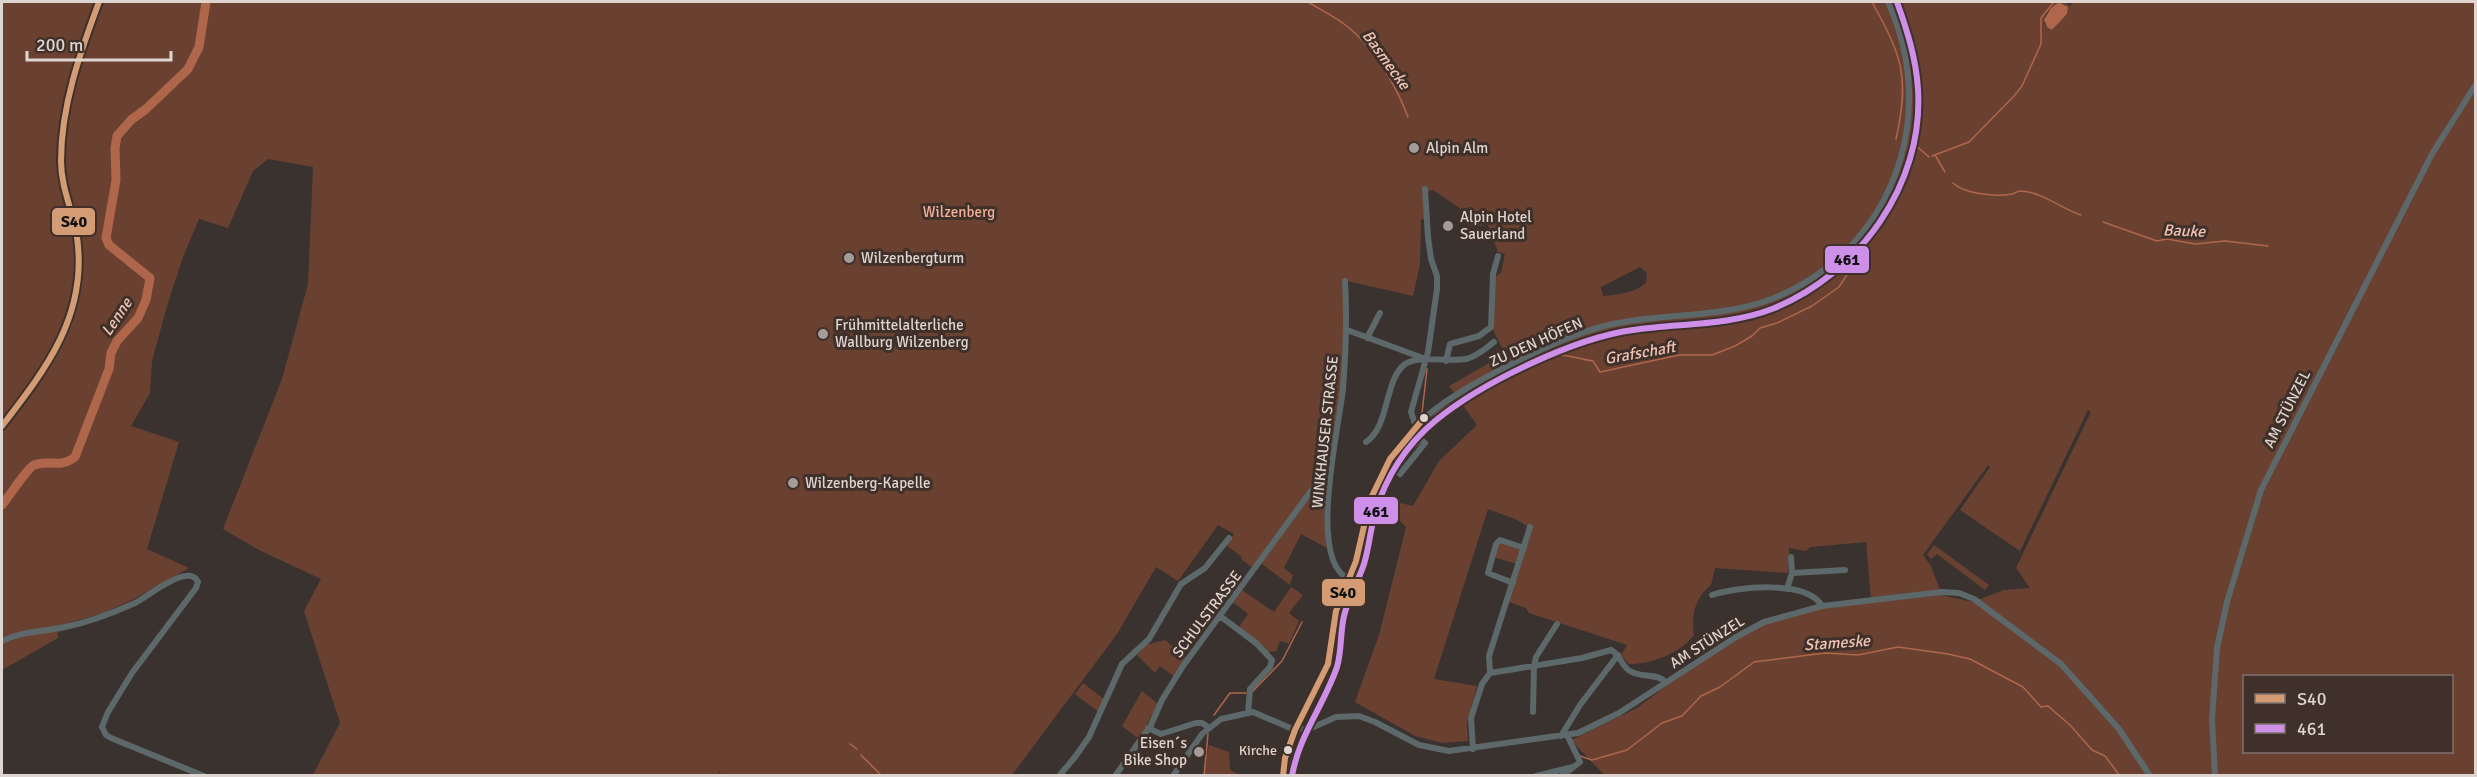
<svg xmlns="http://www.w3.org/2000/svg" width="2477" height="777" font-family="Signika,sans-serif">
  <style>
    .green { fill: #6a4131; fill-rule: evenodd }
    .water { fill: #af664a }
    .lines { fill: none; stroke-linecap: round; stroke-linejoin: round }
    .stream { stroke: #af664a; stroke-width: 1.5 }
    .river { stroke: #af664a; stroke-width: 9 }
    .minor { stroke: #5c686a; stroke-width: 6 }
    .major { stroke: #637073; stroke-width: 8 }
    .bus-1-casing { stroke: #3f302a; stroke-width: 10 }
    .bus-2-casing { stroke: #3f302a; stroke-width: 10 }
    .bus-1 { stroke: #d39c74; stroke-width: 6 }
    .bus-2 { stroke: #ce8fe9; stroke-width: 6 }
    .poi-dot { fill: #a59b98; stroke: #3f302a; stroke-width: 2 }
    .bus-dot { fill: #ded4d0; stroke: #3f302a; stroke-width: 2 }
    .labels { text-anchor: middle; dominant-baseline: central; stroke-width: 6; stroke-linejoin: round; paint-order: stroke }
    .bus-label { font-size: 14px; fill: #ded4d0; stroke: #3f302a; text-anchor: end }
    .poi-label { font-size: 15px; fill: #ded4d0; stroke: #3f302a; text-anchor: start }
    .park-label { font-size: 15px; fill: #f1af97; stroke: #3f302a }
    .street-label { font-size: 15px; fill: #ded4d0; stroke: #3f302a }
    .water-label { font-size: 16px; font-style: italic; fill: #f0c3b3; stroke: #3f302a }
    .line-badge { stroke: #3f302a; stroke-width: 2 }
    .pale-badge-label { font-size: 16px; text-anchor: middle; font-weight: bold; fill: #111 }
  </style>
  <rect width="100%" height="100%" fill="#3a322f"/>
  <path class="green" d="M2 2H2059L2047 13 2044 24 2052 30 2067 14 2068 7 2061 2H2065L2070 6 2073 2H2475V775L1605 776 1571 740 1637 708 1703 658 1756 627 1822 608 1941 595 1973 602 2004 590 2030 588 2016 568 2091 412 2088 410 2020 551 1960 510 1990 467 1988 465 1923 555 1931 566 1940 590 1871 599 1866 542 1810 547 1806 551 1789 548 1788 573 1715 568 1711 585C1695 597 1691 616 1694 635 1679 654 1652 664 1629 664L1621 655 1627 645 1529 613 1526 608 1506 601 1517 564 1493 557 1497 544 1501 542 1520 550 1529 527 1515 519 1488 509 1434 679 1477 686 1467 722 1468 741 1442 743 1415 736 1355 702 1379 635 1406 527 1396 517 1392 501 1413 506 1439 461 1477 425 1449 386 1505 354 1493 330 1494 277 1501 273 1505 254 1498 252 1488 225 1470 226 1467 208 1461 209 1433 190 1423 192 1424 219 1421 220 1420 264 1413 296 1343 280 1345 331 1340 395 1326 476 1324 515 1327 548 1301 534 1284 568 1293 575 1290 585 1258 561 1253 568 1241 559 1242 557 1226 545 1234 534 1218 525 1178 581 1156 567 1117 634 1012 775 722 776 717 768 720 775H313L340 723 304 611 321 579 259 550 223 529 282 379 308 284 313 167 268 159 253 171 228 228 199 219 183 257 167 306 152 361 150 393 131 426 179 442 147 549 189 568 132 600 103 613 57 626 58 638 2 670ZM1640 267 1647 273 1646 283C1635 293 1616 295 1603 296L1601 287ZM2244 676H2452V752H2244Z
    M1934 545 1989 585 1985 590 1937 554 1931 559 1927 554Z
    M1291 587 1303 595 1289 613 1299 621 1289 644 1280 641 1276 651 1268 652 1239 627 1248 614 1233 602 1242 590 1274 612Z
    M1165 640 1187 658 1175 677 1160 666 1155 673 1137 655 1146 645Z
    M1083 683 1105 700 1100 713 1075 694Z
    M1142 691 1158 704 1139 739 1122 726Z
    M1209 745 1229 752 1230 770 1240 775H1203Z"/>
  <path class="water" d="M2059 2 2068 7 2067 14 2052 30 2047 27 2044 20 2051 8Z"/>
  <g class="lines">
    <path class="stream" d="M1308 2C1321 10 1336 17 1348 27 1375 49 1396 85 1408 117
      M1872 2C1902 56 1910 77 1896 139
      M1914 144 1929 157
      M1935 155 1945 172
      M1932 156 1969 142 2014 96 2022 86 2041 44V18L2054 2
      M1953 183C1964 194 1996 197 2012 194 2016 193 2016 191 2021 191 2042 192 2062 209 2081 215
      M2103 222 2157 241 2167 239 2195 244 2225 241 2268 246
      M1422 413 1427 369
      M1421 439C1425 430 1429 421 1435 415 1450 402 1530 358 1549 355 1565 353 1578 359 1593 361L1600 372 1679 355H1712L1735 346 1752 336 1760 328 1777 323 1812 306 1839 287 1880 223
      M1351 596C1374 572 1363 547 1371 516 1376 497 1384 476 1398 461 1404 455 1413 450 1419 443
      M1251 693 1282 661 1302 622
      M1214 715 1230 693H1246
      M850 744 857 749
      M861 755 882 776
      M1580 756 1592 760 1627 750 1662 723 1682 716 1701 696 1720 687 1754 662 1825 653 1858 655 1898 647 1948 654 1970 659 2023 687 2041 707 2048 706 2071 726 2092 750 2105 756 2120 776
      M1204 776 1208 734"/>
    <path class="river" d="M2 505C9 497 27 468 34 465 50 459 59 469 75 457L109 369 111 353 117 341 138 318 146 300 150 278 109 245 106 238 116 180 115 148 117 136 131 120 146 109 188 69 199 47 206 2"/>
    <path class="minor" d="M1345 281C1347 317 1346 352 1343 388 1340 424 1306 561 1349 579
      M1347 330 1423 358
      M1367 338 1380 313
      M1446 361 1450 344 1479 336 1491 327 1493 274 1498 256
      M1416 427 1411 412 1428 352 1437 289V276L1431 259 1428 237 1425 189
      M1366 442C1390 426 1384 380 1405 364 1418 355 1450 362 1466 359 1476 357 1486 348 1494 342
      M1400 474 1425 443 1411 432
      M1792 573 1845 570
      M1513 583 1488 573 1496 544 1500 540 1524 548
      M1787 589 1792 573 1791 557
      M1712 595C1736 587 1807 579 1822 606
      M1220 616 1256 643 1272 660 1270 667 1250 689 1248 713
      M2 641C22 631 43 632 65 627 89 622 113 613 135 603 149 596 189 562 198 582L196 588 132 673 108 712 102 727 106 735 111 738 204 776
      M1490 673 1582 658 1611 650C1621 655 1621 666 1630 671 1641 678 1657 673 1666 682
      M1533 712 1534 666 1536 657 1557 624
      M1296 727 1307 730 1336 717 1359 716 1375 722 1419 745 1449 751 1578 733 1619 713 1736 637 1764 622 1822 606 1942 592 1959 593 1974 599 2061 664 2119 729 2150 776
      M1148 728 1161 734 1196 723H1202L1208 727
      M1561 736 1580 705 1618 655
      M1473 749 1471 718 1482 684 1490 673 1489 656 1530 527
      M1059 776 1075 757 1089 737 1122 664 1149 639 1181 584 1205 568 1229 538
      M1115 776 1151 725 1162 700 1183 666 1319 480 1329 476
      M1173 776 1202 734 1221 719 1253 712 1295 730
      M1283 776C1288 730 1313 706 1327 667 1334 649 1331 629 1336 611 1341 593 1351 577 1356 558 1361 542 1362 525 1367 509 1377 474 1400 439 1428 415 1451 396 1477 382 1504 368 1545 347 1585 327 1630 321 1677 314 1724 316 1769 300 1891 254 1941 118 1888 2
      M1290 776 1292 764 1307 730
      M1536 776 1573 767
      M1562 776 1580 762 1567 735
      M2215 776 2212 719 2217 648 2227 602 2261 490 2432 154 2476 84"/>
    <path class="major" d="M2 426C47 369 90 315 77 237 73 212 61 188 61 161 61 108 80 51 99 2"/>
    <defs>
      <path id="bus-1" d="M2 426C47 368 88 314 77 237 73 211 61 188 61 161 61 106 80 53 99 2
        M1283 776 1285 758 1295 730 1328 664 1336 611 1356 561 1370 500 1390 459 1424 418"/>
      <path id="bus-2" d="M1292 776C1299 735 1324 705 1337 667 1342 650 1340 633 1344 616 1348 598 1358 582 1364 564 1369 548 1370 531 1375 514 1385 478 1406 445 1435 421 1481 383 1574 338 1633 330 1679 323 1728 326 1772 309 1859 274 1924 185 1918 89 1916 58 1907 30 1897 2"/>
    </defs>
    <use href="#bus-1" class="bus-1-casing"/>
    <use href="#bus-2" class="bus-2-casing"/>
    <use href="#bus-1" class="bus-1"/>
    <use href="#bus-2" class="bus-2"/>
  </g>
  <g class="poi-dot">
    <circle cx="1414" cy="148" r="6"/>
    <circle cx="1448" cy="226" r="6"/>
    <circle cx="849" cy="258" r="6"/>
    <circle cx="823" cy="334" r="6"/>
    <circle cx="793" cy="483" r="6"/>
    <circle cx="1199" cy="752" r="6"/>
  </g>
  <g class="bus-dot">
    <circle cx="1424" cy="418" r="5"/>
    <circle cx="1288" cy="750" r="5"/>
  </g>
  <g class="labels">
    <g class="bus-label">
      <text x="1277" y="750">Kirche</text>
    </g>
    <g class="poi-label">
      <text x="1426" y="148">Alpin Alm</text>
      <text x="1460" y="217">Alpin Hotel<tspan x="1460" dy="17">Sauerland</tspan></text>
      <text x="861" y="258">Wilzenbergturm</text>
      <text x="835" y="325">Frühmittelalterliche<tspan x="835" dy="17">Wallburg Wilzenberg</tspan></text>
      <text x="805" y="483">Wilzenberg-Kapelle</text>
      <text x="1187" y="743" text-anchor="end">Eisen´s<tspan x="1187" dy="17">Bike Shop</tspan></text>
    </g>
    <g class="park-label">
      <text x="959" y="212">Wilzenberg</text>
    </g>
    <g class="street-label">
      <text transform="translate(1536 342) rotate(-24)">ZU DEN HÖFEN</text>
      <text transform="translate(2287 409) rotate(-63)">AM STÜNZEL</text>
      <text transform="translate(1325 432) rotate(-84)">WINKHAUSER STRASSE</text>
      <text transform="translate(1207 614) rotate(-53)">SCHULSTRASSE</text>
      <text transform="translate(1707 642) rotate(-32)">AM STÜNZEL</text>
    </g>
    <g class="water-label">
      <text transform="translate(1386 60) rotate(54)">Basmecke</text>
      <text transform="translate(2184 231) rotate(2)">Bauke</text>
      <text transform="translate(117 317) rotate(-56)">Lenne</text>
      <text transform="translate(1640 353) rotate(-10)">Grafschaft</text>
      <text transform="translate(1837 643) rotate(-4)">Stameske</text>
    </g>
  </g>
  <g class="line-badge">
    <rect x="51" y="207" width="45" height="29" rx="6" fill="#d39c74"/>
    <rect x="1824" y="245" width="46" height="29" rx="6" fill="#ce8fe9"/>
    <rect x="1353" y="496" width="46" height="29" rx="6" fill="#ce8fe9"/>
    <rect x="1321" y="578" width="45" height="29" rx="6" fill="#d39c74"/>
  </g>
  <g class="pale-badge-label">
    <text x="74" y="227">S40</text>
    <text x="1847" y="265">461</text>
    <text x="1376" y="517">461</text>
    <text x="1343" y="598">S40</text>
  </g>
  <rect width="2477" height="777" fill="none" stroke="#ded4d0" stroke-width="6"/>
  <rect x="2243" y="675" width="210" height="78" fill="#3f302a" stroke="#7f726c" stroke-width="1.5"/>
  <rect x="2255" y="694" width="30" height="9" fill="#d39c74" stroke="#7f726c" stroke-width="1.5"/>
  <text x="2297" y="705" font-size="18" fill="#ded4d0">S40</text>
  <rect x="2255" y="724" width="30" height="9" fill="#ce8fe9" stroke="#7f726c" stroke-width="1.5"/>
  <text x="2297" y="735" font-size="18" fill="#ded4d0">461</text>
  <path d="M27 51v9h144v-9" fill="none" stroke="#ded4d0" stroke-width="3"/>
  <text x="36" y="51" font-size="18" fill="#ded4d0" stroke="#3f302a" stroke-width="4.5" paint-order="stroke">200 m</text>
</svg>
